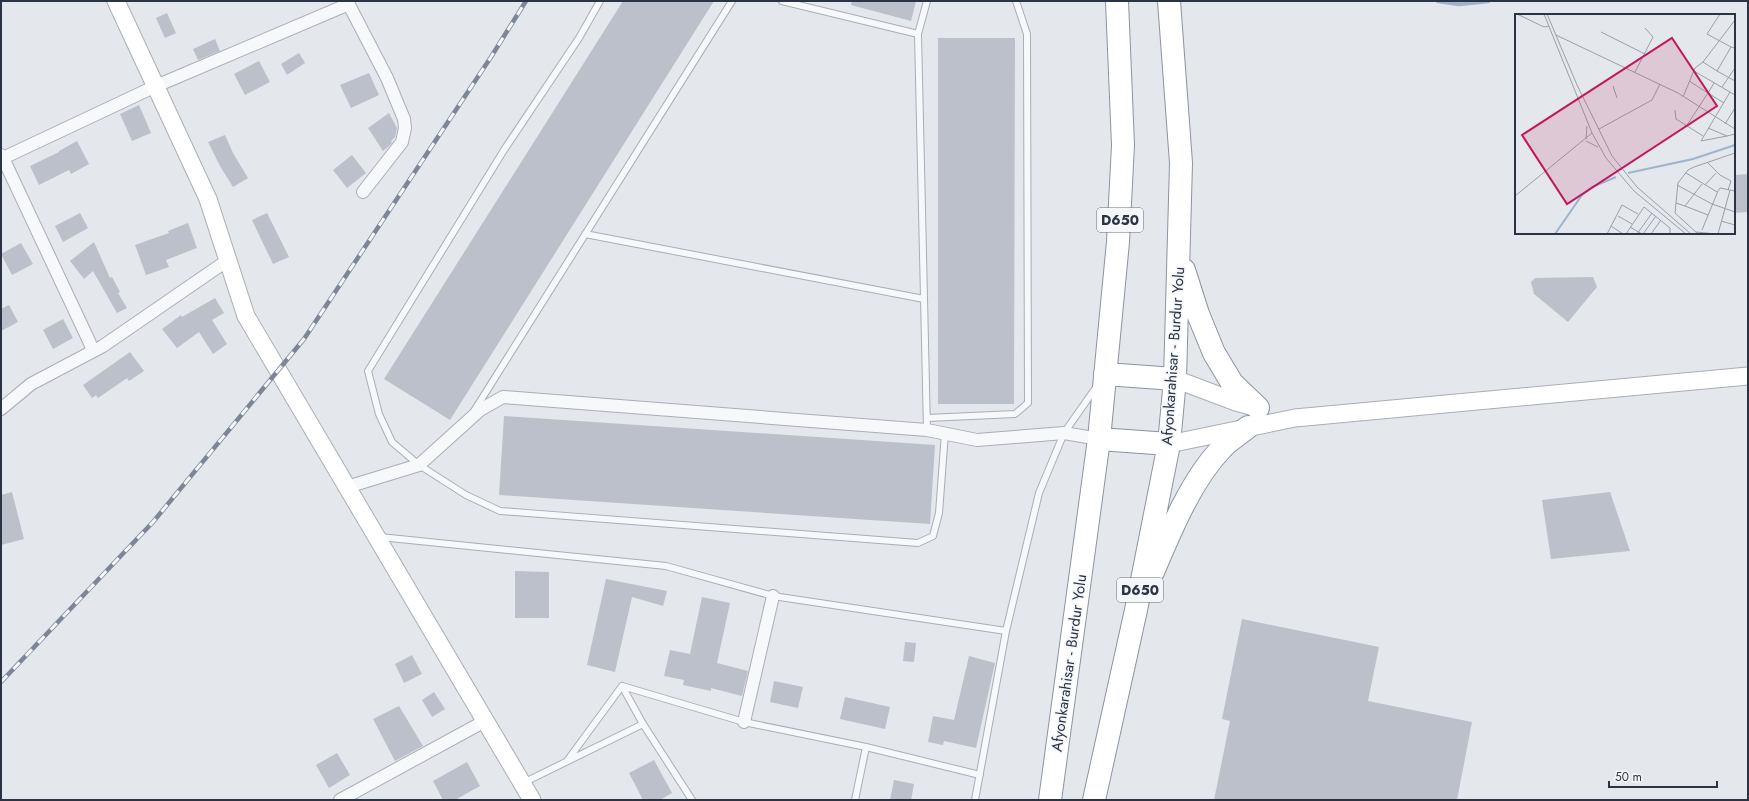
<svg xmlns="http://www.w3.org/2000/svg" width="1749" height="801" font-family="Jost,sans-serif">
  <style>
    .lines { fill: none; stroke-linecap: round; stroke-linejoin: round }
    .stream { stroke: #9fb4cc; stroke-width: 4.5 }
    .building { fill: #bbc0ca }
    .lane-casing { stroke: #a9aeb7; stroke-width: 8 }
    .street-casing { stroke: #a9aeb7; stroke-width: 14 }
    .secondary-casing { stroke: #a9aeb7; stroke-width: 19 }
    .highway-casing { stroke: #8b94a3; stroke-width: 24 }
    .lane { stroke: #f7f8fa; stroke-width: 6 }
    .street { stroke: #f7f8fa; stroke-width: 12 }
    .secondary { stroke: #fff; stroke-width: 17 }
    .highway { stroke: #fff; stroke-width: 22 }
    .rail-casing { stroke: #7d8696; stroke-width: 4.5 }
    .rail { stroke: #f4f6f9; stroke-width: 3; stroke-dasharray: 9; stroke-linecap: butt }
    .labels { text-anchor: middle; dominant-baseline: central; stroke-width: 3; stroke-linejoin: round; paint-order: stroke }
    .shield { fill: #f4f6f9; stroke: #676e7b; stroke-width: 1 }
    .shield-label { font-size: 14px; font-weight: bold; fill: #2b3445 }
    .street-label { font-size: 15px; fill: #2b3445; stroke: #f4f6f9 }
    .inset-river { fill: none; stroke: #9fb4cc; stroke-width: 2 }
    .inset-road { fill: none; stroke: #9a9fa9; stroke-width: 1 }
    .view { fill: #c2185b; fill-opacity: 0.15; stroke: #c2185b; stroke-width: 2 }
    .inset-edge { fill: none; stroke: #2b3445; stroke-width: 2 }
  </style>
  <rect width="100%" height="100%" fill="#e4e7ec"/>
  <g class="lines">
    <path class="stream" d="M1438 1 1459 4 1488 1"/>
  </g>
  <path class="building" d="M623 1H714L450 420 384 379Z
    M852 1H916L911 21 851 5Z
    M167 13 176 33 165 38 156 18Z
    M938 38H1015L1014 404H938Z
    M215 39 220 51 198 60 193 49Z
    M299 53 305 63 287 75 281 64Z
    M259 61 270 82 245 95 234 74Z
    M369 73 379 95 351 108 340 85Z
    M139 105 151 133 132 141 120 114Z
    M389 113 397 128 395 137 391 141 392 143 388 147 383 151 368 128Z
    M225 135 233 153 248 178 233 187 220 166 208 142Z
    M77 141 89 164 71 174 69 170 39 185 30 166 59 152V151Z
    M352 155 366 173 347 188 333 170Z
    M1748 174V212L1734 213V175Z
    M80 213 88 228 63 242 55 226Z
    M267 213 289 257 273 264 252 220Z
    M188 223 197 248 166 260 169 267 146 275 135 245 169 233 168 231Z
    M94 242 110 278 112 277 120 292 118 293 127 308 117 313 93 271 84 279 70 261Z
    M21 243 33 264 12 275 1 254Z
    M1593 277 1597 287 1568 322 1534 294 1531 282 1535 278Z
    M215 298 224 313 212 320 227 344 213 354 199 332 177 348 162 329 181 315 182 317Z
    M9 305 18 322 1 331V309Z
    M63 319 73 338 53 349 43 330Z
    M130 352 144 371 129 381 127 378 98 398 96 395 92 398 83 385Z
    M504 416 935 445 930 524 499 495Z
    M12 492 24 539 1 545V495Z
    M1610 492 1630 551 1551 559 1542 500Z
    M515 571 549 572V618H515Z
    M606 579 667 591 663 606 632 597 615 672 587 665Z
    M702 597 730 603 717 663 748 671 742 696 711 688V691L683 685 684 680 664 676 670 650 690 654Z
    M1242 619 1379 647 1368 701 1472 722 1457 800H1214L1230 721 1222 719Z
    M905 642 916 643 914 662 903 661Z
    M412 655 422 674 404 683 395 664Z
    M969 656 995 663 976 748 944 741 943 745 928 742 933 716 954 720Z
    M774 681 803 687 798 708 770 702Z
    M434 692 445 709 432 717 422 700Z
    M845 697 890 707 885 729 840 719Z
    M399 706 423 746 395 761 373 719Z
    M337 753 350 775 329 788 316 765Z
    M654 760 672 793 660 800H643L629 773Z
    M467 762 480 786 455 800H443L433 781Z
    M894 780 914 784 911 800H890Z"/>
  <g class="lines">
    <defs>
      <path id="lane" d="M600 1 579 38 504 150 368 371 379 414 392 442 419 465 466 495 500 511 918 543 933 536 939 513 945 433
        M782 1 918 34 927 430
        M918 34 927 1
        M585 234 924 299
        M474 411 732 1
        M927 418 1015 414 1028 403 1027 34 1016 1
        M380 537 666 566 773 596 1006 631
        M622 686 643 724 692 800
        M567 761 622 686 744 722 866 747 980 775
        M523 783 643 724
        M855 800 866 747
        M975 800 1006 631 1039 493 1064 433 1097 386"/>
      <path id="street" d="M347 1 387 78 404 119 405 128 402 142 363 192
        M1 155 3 158 156 86 349 4
        M1 159 3 158 89 341 93 351
        M1 409 31 384 103 346 228 260
        M347 487 419 465 480 410 503 397 927 430 977 440 1064 433 1099 439
        M744 722 773 596
        M340 800 485 721"/>
      <path id="secondary" d="M116 1 208 199 246 316 532 800
        M1175 379 1236 402 1258 408
        M1169 444 1295 418 1748 376"/>
      <path id="highway" d="M1184 270 1198 314 1214 353 1232 383 1258 408
        M1105 374 1175 379
        M1099 439 1169 444
        M1153 572C1170 532 1191 480 1222 448 1229 440 1240 434 1248 427
        M1050 800 1099 439 1118 242 1123 145 1117 1
        M1094 800 1136 610 1169 444 1175 379 1181 163 1169 1"/>
    </defs>
    <use href="#lane" class="lane-casing"/>
    <use href="#street" class="street-casing"/>
    <use href="#secondary" class="secondary-casing"/>
    <use href="#highway" class="highway-casing"/>
    <use href="#lane" class="lane"/>
    <use href="#street" class="street"/>
    <use href="#secondary" class="secondary"/>
    <use href="#highway" class="highway"/>
    <defs>
      <path id="rail" d="M1 682 153 522 304 339 491 57 526 1"/>
    </defs>
    <use href="#rail" class="rail-casing"/>
    <use href="#rail" class="rail"/>
  </g>
  <g class="labels">
    <g class="shield">
      <rect x="1097" y="208" width="46" height="24" rx="3"/>
      <rect x="1117" y="578" width="46" height="24" rx="3"/>
    </g>
    <g class="shield-label">
      <text x="1120" y="220">D650</text>
      <text x="1140" y="590">D650</text>
    </g>
    <g class="street-label">
      <text transform="translate(1173 356) rotate(-86)">Afyonkarahisar - Burdur Yolu</text>
      <text transform="translate(1069 663) rotate(-82)">Afyonkarahisar - Burdur Yolu</text>
    </g>
  </g>
  <g transform="translate(1515 14)">
    <rect width="220" height="220" fill="#e4e7ec"/>
    <path class="inset-river" d="M113 159 178 145 220 131M40 220 67 181 77 173 101 163"/>
    <path class="inset-road" d="M2 0 29 13 34 12M29 0 77 119 91 144 119 177 171 220M32 0 62 71 97 142 122 173 176 220M205 0 192 20 216 33M86 18 130 40M41 21 163 79 220 115M220 34 216 33 202 57 220 67M179 57 220 81M202 57 188 48 220 6M120 58 138 23 130 14M174 67 193 79 199 69M98 72 102 84M207 73 220 54M168 83 180 54 188 48M160 96 161 105 188 122M210 110 220 94M172 111 193 79 209 89M193 114 212 122 220 120M84 115 137 86 145 70M212 122 186 127 215 78M71 125 72 112M71 127 83 133M192 148 205 161 216 167 213 176M171 159 202 178M162 171 197 190 220 198M190 171 201 159M0 182 77 119M161 189 170 192 187 170M170 192 193 201M103 202 117 210M206 207 220 211M96 212 108 220M115 213 127 220M187 216 203 177 205 174 220 177M181 218 201 220M92 220 107 191 123 200M111 220 129 193 155 214V220M122 220 137 199M128 220 141 202M136 220 146 206M183 220 160 199 163 169 173 156 179 153 220 139M203 220 215 176"/>
    <path class="view" d="M157 24 202 92 52 190 7 121Z"/>
    <rect width="220" height="220" class="inset-edge"/>
  </g>
  <rect width="1749" height="801" fill="none" stroke="#2b3445" stroke-width="4"/>
  <path d="M1609 781v6h108v-6" fill="none" stroke="#2b3445" stroke-width="2"/>
  <text x="1615" y="781" font-size="12" fill="#2b3445" stroke="#f4f6f9" stroke-width="3" paint-order="stroke">50 m</text>
</svg>
